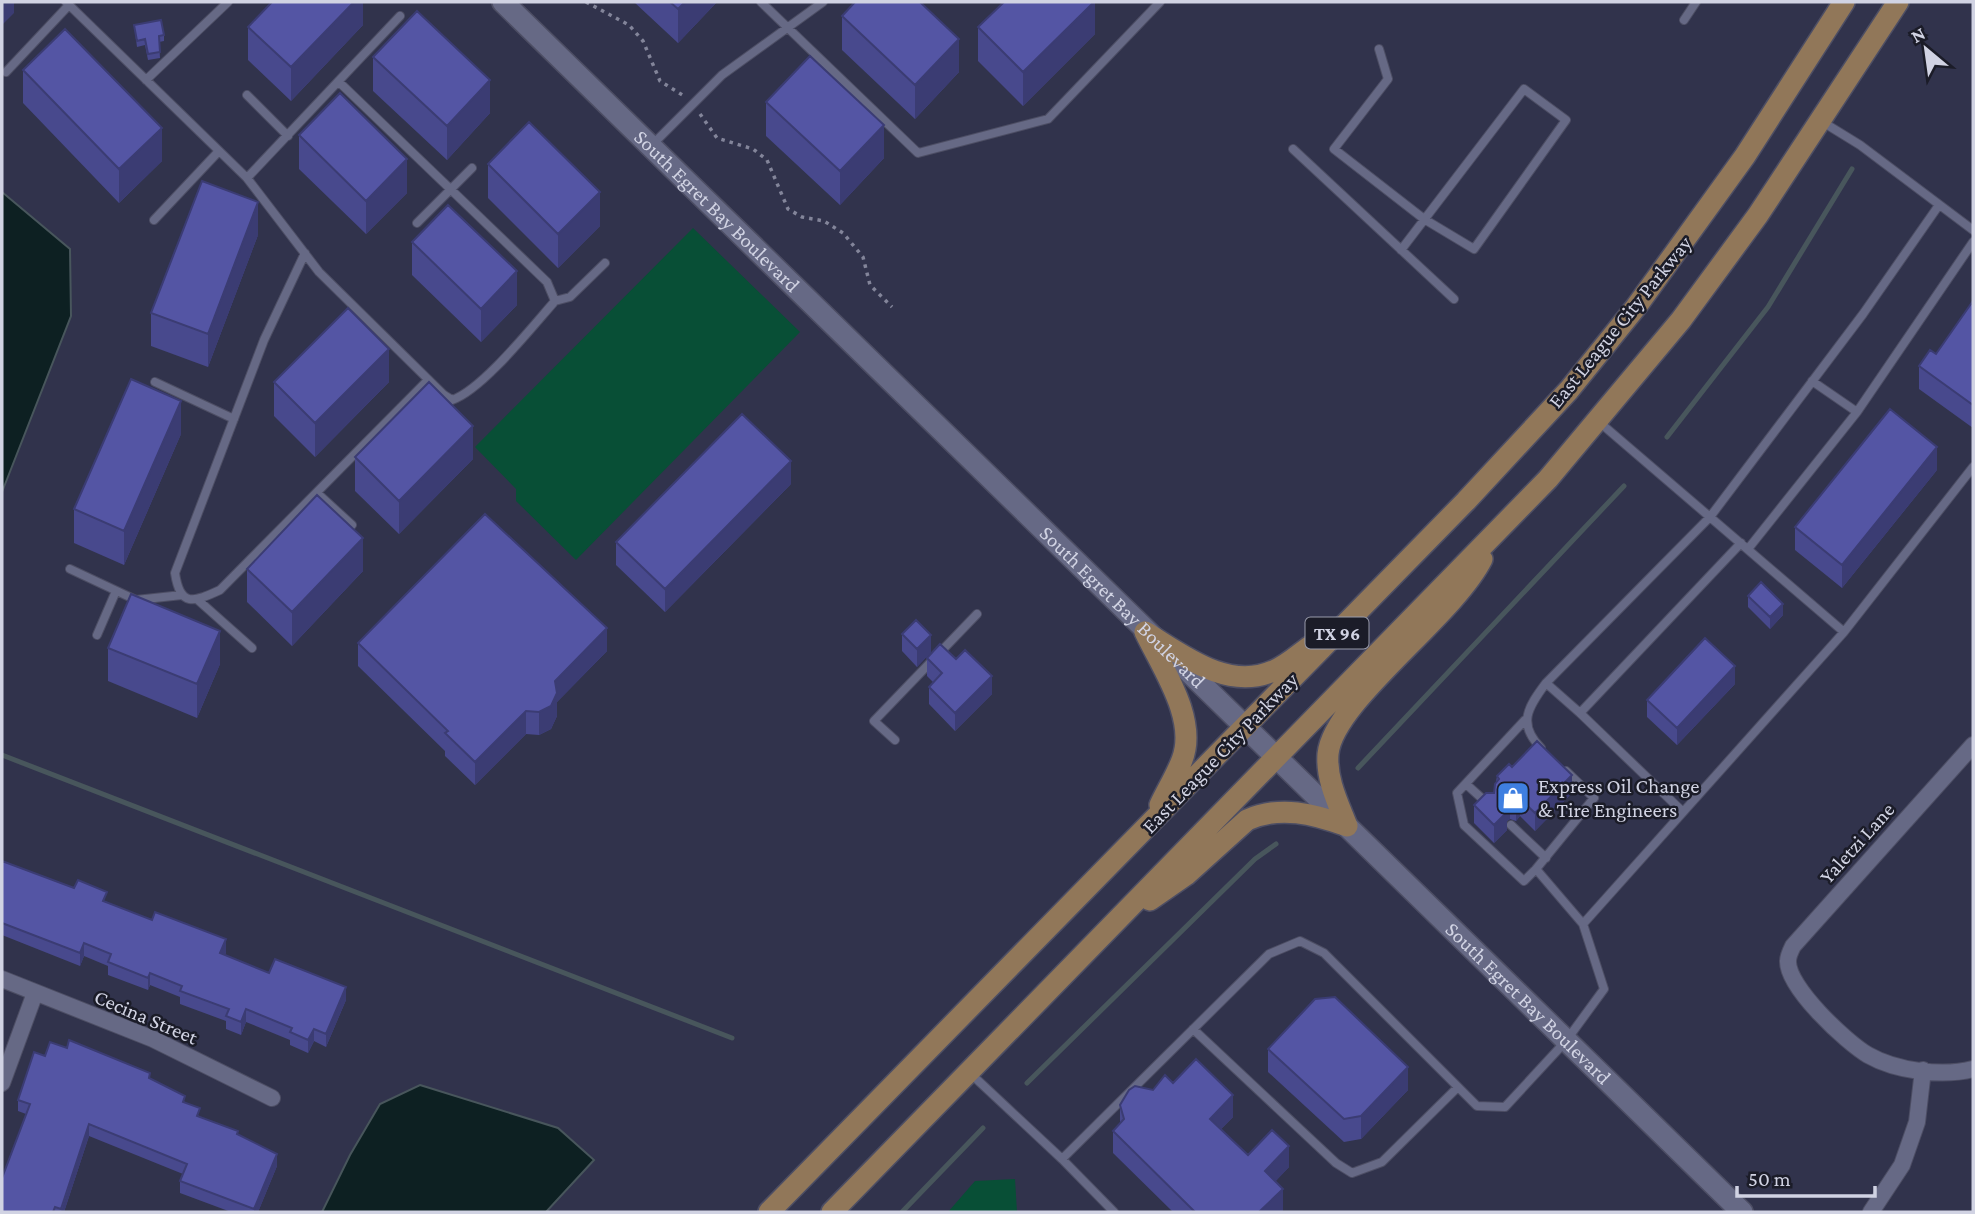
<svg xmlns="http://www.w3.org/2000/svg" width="1975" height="1214" font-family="'Crimson Pro',serif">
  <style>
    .green { fill: #084f36 }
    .water { fill: #0d2022; stroke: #48565c; stroke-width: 2 }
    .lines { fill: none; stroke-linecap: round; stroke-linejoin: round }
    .stream { stroke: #48565c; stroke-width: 5 }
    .service-casing { stroke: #4d4e64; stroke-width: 10 }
    .minor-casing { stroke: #4d4e64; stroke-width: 18 }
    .secondary-casing { stroke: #4d4e64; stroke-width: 24 }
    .primary-casing { stroke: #4d4e64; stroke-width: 24 }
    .path { stroke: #83859a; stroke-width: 3.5; stroke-dasharray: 3.5 5; stroke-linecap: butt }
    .service { stroke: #666985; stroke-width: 8 }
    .minor { stroke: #666985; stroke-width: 16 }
    .secondary { stroke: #666985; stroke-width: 21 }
    .primary { stroke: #917759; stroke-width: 21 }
    .wall { fill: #48498d }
    .shaded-wall { fill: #3b3c73 }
    .building { fill: #5455a4; stroke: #3b3c73; stroke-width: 2 }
    .labels { text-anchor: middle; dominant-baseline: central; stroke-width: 5; stroke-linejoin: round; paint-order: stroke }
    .shield { fill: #1b1c28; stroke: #9a9cab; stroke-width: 2 }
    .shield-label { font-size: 19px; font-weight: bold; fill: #d1d3e3 }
    .street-label { font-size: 21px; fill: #d1d3e3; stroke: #1b1c28 }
    .poi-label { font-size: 21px; fill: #d1d3e3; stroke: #1b1c28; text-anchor: start }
  </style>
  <rect width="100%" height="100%" fill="#31334c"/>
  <path class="green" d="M693 228 800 332 576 560 516 501V489L475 447Z
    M1015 1179 1017 1212H948L975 1181Z"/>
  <path class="water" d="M2 192 70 249 71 316 2 492Z
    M420 1085 558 1128 594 1160 546 1212H322L350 1155 380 1104Z"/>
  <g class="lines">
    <path class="stream" d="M1667 437 1768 307 1852 169
      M2 755 732 1038
      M1358 768 1624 486
      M1027 1083 1255 859 1276 844
      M902 1212 983 1128"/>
    <defs>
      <path id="service" d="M66 2 247 178 319 272 444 395 452 400C482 390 532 327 555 301L547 282 339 82
        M761 2 918 153 1048 119 1160 2
        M1684 20 1696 2
        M1379 49 1388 79 1334 149 1424 219 1474 249 1566 120 1524 89 1401 250
        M6 72 69 5
        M146 80 228 2
        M247 95 288 136
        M1821 121 1860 145 1973 230
        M651 146 722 75 823 2
        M1293 149 1454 299
        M247 178 400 16
        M154 220 219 151
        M417 223 472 168
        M305 253 264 340 175 573C180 608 194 602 220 590L428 380
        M555 301 570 297 605 263
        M1812 381 1857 412
        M155 382 234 419
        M1598 421 1844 632
        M317 493 352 525
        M1748 549 1857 412 1973 242
        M70 569 136 600 182 595
        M198 600 252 648
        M97 635 116 591
        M1546 683 1580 713
        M1525 720 1457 793 1464 825 1524 881 1536 869
        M895 740 874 721 977 614
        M1541 748C1517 724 1528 707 1546 683L1710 517 1863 314 1939 205
        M1566 771 1594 798 1536 869 1583 924
        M1466 784 1487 803
        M1683 812 1580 713 1741 543
        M1511 825 1546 858
        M1193 1029 1336 1163 1352 1173 1382 1162 1458 1087
        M970 1073 1062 1159 1269 954 1300 941 1324 953 1477 1106 1505 1107 1566 1041 1604 989 1583 924 1844 632 1973 467
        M1062 1159 1114 1212"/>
      <path id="minor" d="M1973 745 1793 946C1791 950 1788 957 1788 961 1787 987 1846 1042 1868 1055 1896 1071 1942 1077 1973 1069
        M2 979 153 1039 272 1098
        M2 1083 35 993
        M1871 1212 1902 1165 1917 1122 1923 1070"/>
      <g id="secondary">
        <path id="s1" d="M503 2 1742 1212"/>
      </g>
      <path id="primary" d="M1145 632C1183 655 1227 691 1273 671 1286 666 1298 655 1309 647
        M1145 632C1162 668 1198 719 1182 760 1176 776 1167 790 1160 805
        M1347 826C1338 803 1326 779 1328 754 1333 701 1452 618 1482 559
        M1150 900 1186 875 1247 820C1280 805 1314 814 1347 826
        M769 1212 1466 501 1569 390 1636 307 1745 156 1844 2
        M832 1212 1548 479 1681 320 1758 215 1898 2"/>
    </defs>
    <use href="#service" class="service-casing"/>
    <use href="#minor" class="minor-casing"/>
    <use href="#secondary" class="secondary-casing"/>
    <use href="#primary" class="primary-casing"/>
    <path class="path" d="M586 2 629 25 643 41 660 81 684 96
      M700 114 717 138 753 149 767 160 788 209 802 217 824 221 843 233 863 257 870 285 892 307"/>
    <use href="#service" class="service"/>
    <use href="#minor" class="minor"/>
    <use href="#secondary" class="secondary"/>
    <use href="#primary" class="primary"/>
  </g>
  <path class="wall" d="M363 2V25L291 101 248 60V27Z
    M634 2H717L678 43Z
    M1095 2V34L1023 106 978 61V27Z
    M842 16 959 72 915 119 842 50Z
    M134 25 164 35V41L159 42 160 58 148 60 145 45 137 47Z
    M373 57 490 113 447 160 373 91Z
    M23 70 162 161 119 203 23 103Z
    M766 102 884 158 840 205 766 136Z
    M299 135 407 193 366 234 299 169Z
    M488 164 600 226 558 268 488 198Z
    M258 235 208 367 151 346V313Z
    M412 242 517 305 481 342 412 275Z
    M1973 301V428L1919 389V366L1936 354Z
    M274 382H389L315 457 274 416Z
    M181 434 124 565 74 543V509Z
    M355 457 473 459 399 534 355 491Z
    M1937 470 1842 588 1795 550V527Z
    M791 484 665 612 616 565V542Z
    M247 569 363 571 292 646 247 602Z
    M1748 596 1783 615 1770 629 1748 607Z
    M902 634 931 652 917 667 902 651Z
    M358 643 607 651 557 702V716L551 729 539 735 526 734 475 785 445 756V751L358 666Z
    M108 648 220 664 197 718 108 681Z
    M927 658 956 659 992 694 955 731 929 704V687L933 682 927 676Z
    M1735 684 1677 745 1647 717V700Z
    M1512 767 1572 793 1535 831 1520 816 1516 821 1510 819 1507 821V830L1494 843 1474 823V805L1494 793 1497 776Z
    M2 861 107 902 226 952 225 955 269 973 346 1000 326 1047 314 1041 308 1053 290 1045V1040L246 1022 241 1035 226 1029V1021L180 1004V997L150 985 148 990 108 975V966L84 956 80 966 2 935Z
    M1268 1049 1408 1090 1361 1139 1344 1142 1268 1072Z
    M45 1056 150 1079 185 1102 200 1117 238 1135 277 1166 258 1212H231L180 1193V1181L183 1174 89 1136 64 1212H2L26 1114 18 1111V1100Z
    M1173 1083 1233 1117 1221 1129 1248 1155 1289 1167 1275 1181 1283 1210 1281 1212H1173L1113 1153V1131L1120 1123V1105L1153 1090Z"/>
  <path class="shaded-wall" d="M2 2H14V13L2 25Z
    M354 2H363V25L291 101V67Z
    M685 2H717L678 43V9Z
    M1094 2H1095V34L1023 106V72Z
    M959 39V72L915 119V85Z
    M490 80V113L447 160V126Z
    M884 125V158L840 205V171Z
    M162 128V161L119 203V169Z
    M407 159V193L366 234V201Z
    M600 192V226L558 268V234Z
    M258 202V235L208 367V334Z
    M517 271V305L481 342V309Z
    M389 349V382L315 457V423Z
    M181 401V434L124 565V531Z
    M473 426V459L399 534V501Z
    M1937 447V470L1842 588V565Z
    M791 461V484L665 612V589Z
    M363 538V571L292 646V612Z
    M1783 604V615L1770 629V617Z
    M607 628V651L557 702V716L551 729 539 735V712L555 681Z
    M220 631V664L197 718V684Z
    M931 635V652L917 667V649Z
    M1735 666V684L1677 745V728Z
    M992 676V694L955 731V713Z
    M526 711V734L475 785V762Z
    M1572 775V793L1535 831V813Z
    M1520 799V816L1516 821V803Z
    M1510 801V819L1507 821V830L1494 843V825L1505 805Z
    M226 939V952L220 966V953Z
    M84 943V956L80 966V953Z
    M150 973V985L148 990V978Z
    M346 987V1000L326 1047V1034Z
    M246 1009V1022L241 1035V1022Z
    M314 1029V1041L308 1053V1040Z
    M1408 1067V1090L1361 1139V1116Z
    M1233 1095V1117L1210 1140V1119Z
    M89 1124V1136L64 1212H61Z
    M1289 1146V1167L1265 1193V1171Z
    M277 1154V1166L258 1212H254V1209Z
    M1283 1189V1210L1281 1212H1259Z"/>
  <path class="building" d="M272 2H354L291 67 248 27Z
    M670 2H685L678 9Z
    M855 2H920L959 39 915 85 842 16Z
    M1004 2H1094L1023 72 978 27Z
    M417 11 490 80 447 126 373 57Z
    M161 20 164 35 159 36 160 52 148 54 145 39 137 41 134 25Z
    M65 29 162 128 119 169 23 70Z
    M810 56 884 125 840 171 766 102Z
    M340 93 407 159 366 201 299 135Z
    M529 122 600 192 558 234 488 164Z
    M202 181 258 202 208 334 151 313Z
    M448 205 517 271 481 309 412 242Z
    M1973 301V405L1919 366 1930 350 1936 354Z
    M348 308 389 349 315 423 274 382Z
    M131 379 181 401 124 531 74 509Z
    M429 382 473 426 399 501 355 457Z
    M1890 409 1937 447 1842 565 1795 527Z
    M742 414 791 461 665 589 616 542Z
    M317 495 363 538 292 612 247 569Z
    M485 514 607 628 555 681 557 693 551 706 539 712 526 711 475 762 445 733 448 731 358 643Z
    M1761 582 1783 604 1770 617 1748 596Z
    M131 594 220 631 197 684 108 648Z
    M916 620 931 635 917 649 902 634Z
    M1705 638 1735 666 1677 728 1647 700Z
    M940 644 956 659 965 650 992 676 955 713 929 687 942 673 927 658Z
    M1537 741 1572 775 1535 813 1520 799 1516 803 1510 801 1505 805 1507 812 1494 825 1474 805 1486 793H1494L1495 784 1499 779 1497 776 1509 764 1512 767Z
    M2 861 74 888 78 880 107 892 103 901 152 920 155 912 226 939 220 953 269 973 275 959 346 987 326 1034 314 1029 308 1040 290 1032 292 1028 246 1009 241 1022 226 1016 229 1009 180 991 182 986 150 973 148 978 108 962 111 954 84 943 80 953 2 923Z
    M1335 997 1408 1067 1361 1116 1344 1119 1268 1049 1315 999Z
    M69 1040 150 1073 149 1078 185 1096 183 1102 200 1108 197 1116 238 1131 237 1134 277 1154 254 1209 180 1181 187 1164 89 1124 61 1209 55 1207 53 1212H2V1178L30 1104 18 1100 34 1052 45 1056 50 1042 67 1048Z
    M1196 1059 1233 1095 1210 1119 1248 1155 1272 1130 1289 1146 1265 1171 1283 1189 1259 1212H1195L1113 1131 1124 1119 1120 1105 1129 1090 1135 1086 1153 1090 1165 1075 1173 1083Z"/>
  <defs>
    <symbol id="shop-square" viewBox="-11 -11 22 22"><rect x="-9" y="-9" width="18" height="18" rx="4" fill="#3f7fe0" stroke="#1b1c28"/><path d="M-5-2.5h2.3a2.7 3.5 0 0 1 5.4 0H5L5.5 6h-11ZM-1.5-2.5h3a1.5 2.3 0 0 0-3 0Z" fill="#fff"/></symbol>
  </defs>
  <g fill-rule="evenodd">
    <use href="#shop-square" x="1494" y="779" width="38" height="38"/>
  </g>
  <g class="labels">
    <rect class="shield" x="1305.5" y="617.5" width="63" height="31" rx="5"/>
    <g class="shield-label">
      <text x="1337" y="633">TX 96</text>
    </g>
    <g class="street-label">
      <text stroke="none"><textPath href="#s1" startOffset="299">South Egret Bay Boulevard</textPath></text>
      <text transform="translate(1620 322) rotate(-51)">East League City Parkway</text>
      <text stroke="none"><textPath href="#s1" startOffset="866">South Egret Bay Boulevard</textPath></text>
      <text transform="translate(1220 753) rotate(-46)">East League City Parkway</text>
      <text transform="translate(1857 843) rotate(-48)">Yaletzi Lane</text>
      <text stroke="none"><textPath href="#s1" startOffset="1433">South Egret Bay Boulevard</textPath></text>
      <text transform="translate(146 1017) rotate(23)">Cecina Street</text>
    </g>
    <g class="poi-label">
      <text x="1538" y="786">Express Oil Change<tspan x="1538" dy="24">&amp; Tire Engineers</tspan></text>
    </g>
  </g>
  <rect width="1975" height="1214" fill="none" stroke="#d1d3e3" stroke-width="7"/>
  <g transform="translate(1926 49) rotate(331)" stroke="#1b1c28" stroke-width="5" paint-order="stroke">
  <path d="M0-5L12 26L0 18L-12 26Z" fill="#d1d3e3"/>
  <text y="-10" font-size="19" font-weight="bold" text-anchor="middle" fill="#d1d3e3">N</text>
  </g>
  <path d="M1737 1186v10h138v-10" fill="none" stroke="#d1d3e3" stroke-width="3.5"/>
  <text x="1748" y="1186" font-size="21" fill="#d1d3e3" stroke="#1b1c28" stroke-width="5" paint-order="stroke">50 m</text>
</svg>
